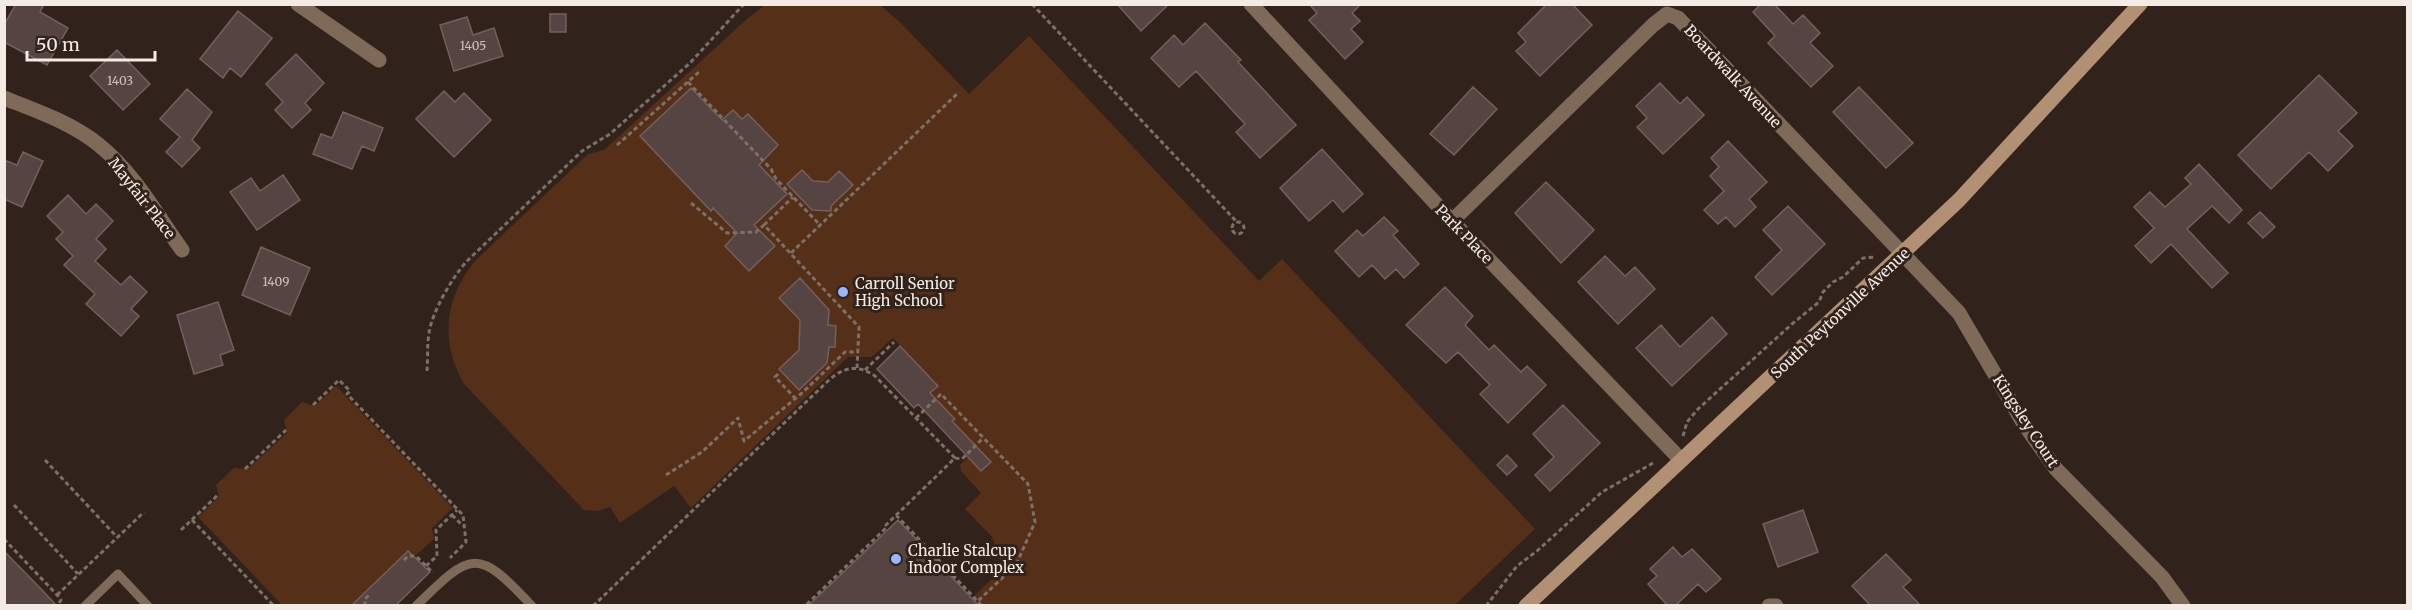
<svg xmlns="http://www.w3.org/2000/svg" width="2412" height="610" font-family="Merriweather,serif">
  <style>
    .green { fill: #552f18 }
    .building { fill: #564443; stroke: #73605e; stroke-width: 1.5 }
    .lines { fill: none; stroke-linecap: round; stroke-linejoin: round }
    .path { stroke: #7c7068; stroke-width: 3; stroke-dasharray: 4.5 3; stroke-linecap: butt }
    .lane { stroke: #7f6a59; stroke-width: 9 }
    .street { stroke: #7f6a59; stroke-width: 15 }
    .secondary { stroke: #b29074; stroke-width: 15 }
    .poi-dot { fill: #98b5fd; stroke: #31231b; stroke-width: 2 }
    .labels { text-anchor: middle; dominant-baseline: central; stroke-width: 6; stroke-linejoin: round; paint-order: stroke }
    .number-label { font-size: 12px; fill: #ccc1bc }
    .street-label { font-size: 15px; fill: #f4ebe5; stroke: #31231b }
    .poi-label { font-size: 15px; fill: #f4ebe5; stroke: #31231b; text-anchor: start }
  </style>
  <rect width="100%" height="100%" fill="#31231b"/>
  <path class="green" d="M766 4H879L900 22 969 94 1029 36 1259 281 1282 259 1535 529 1455 605H979L972 598 1003 568 992 537 965 509 981 493 961 471 960 465 971 454 952 421 955 419 942 406 925 398 938 385 893 338 872 357H848L691 508 674 486 620 523 610 507 597 511 584 510 464 384C440 342 444 298 475 261L588 154 604 150 748 18Z
    M336 386 453 508 432 528 434 539 416 555 405 554 363 594 364 606 282 605 198 517 219 497 216 485 234 468 248 469 287 433 284 420 302 402 315 406Z"/>
  <path class="building" d="M16 4H44L40 12 68 28 47 65 4 42V25Z
    M1117 4H1169L1141 31Z
    M1309 4H1361L1352 13 1360 21 1351 29 1363 42 1345 59 1309 20 1317 13Z
    M1547 4H1572L1592 25 1540 76 1516 51 1526 42 1518 33Z
    M1761 4H1774L1793 24 1803 15 1820 33 1810 43 1833 66 1811 87 1768 43 1775 36 1753 12Z
    M238 11 272 38 241 77 230 68 223 78 200 59Z
    M550 14H566V32H550Z
    M467 17 473 35 494 28 503 56 454 71 440 25Z
    M1205 23 1241 60 1238 62 1296 125 1260 158 1236 132 1245 124 1196 71 1179 87 1151 58 1174 35 1183 45Z
    M117 50 150 84 123 110 90 76Z
    M296 54 324 83 305 103 311 110 292 128 275 110 283 102 266 84Z
    M2319 75 2357 113 2338 131 2353 146 2328 171 2309 152 2271 189 2238 155Z
    M1660 83 1680 104 1687 97 1704 115 1663 154 1637 127 1647 118 1636 106Z
    M1473 87 1497 109 1454 155 1430 134Z
    M1859 87 1913 143 1886 168 1833 112Z
    M691 88 722 120 733 110 742 119 748 114 778 145 759 165 787 194 754 225 775 246 749 271 725 246 737 233 713 208 711 211 640 136Z
    M187 89 212 112 192 140 200 148 182 167 166 152 180 137 160 119Z
    M444 91 455 102 464 93 491 120 454 157 416 119Z
    M343 112 383 128 374 151 362 146 352 169 313 154 321 134 332 138Z
    M1728 141 1767 182 1749 199 1756 207 1735 227 1726 217 1718 224 1704 210 1724 191 1710 176 1719 167 1711 158Z
    M1322 149 1363 194 1343 212 1333 200 1309 221 1280 188Z
    M23 152 43 161 22 207 4 199V160L17 165Z
    M2199 164 2242 210 2229 223 2212 206 2187 229 2228 273 2212 288 2171 244 2151 263 2135 246 2154 228 2134 207 2150 192 2165 207 2191 184 2185 178Z
    M802 170 813 181 828 182 839 171 853 185 831 206V211L812 210 787 184Z
    M283 175 300 200 257 230 230 192 251 178 260 191Z
    M1546 182 1594 230 1561 263 1515 213Z
    M68 195 86 214 96 204 113 221 96 239 106 249 95 261 121 285 130 276 147 292 131 309 139 316 121 336 86 304 95 294 64 265 73 256 56 239 63 232 47 216Z
    M1788 206 1825 244 1772 295 1755 277 1782 250 1763 230Z
    M2260 212 2275 227 2263 238 2248 223Z
    M1384 217 1398 231 1393 235 1419 264 1404 278 1396 269 1385 279 1372 265 1359 277 1335 251 1357 230 1363 236Z
    M261 247 310 268 290 315 242 295Z
    M1605 256 1625 276 1635 267 1655 289 1618 324 1578 282Z
    M800 278 829 310 828 325 836 326 835 347H829L827 363 799 390 779 369 799 350 800 320 779 298Z
    M1445 287 1473 316 1465 325 1489 350 1494 345 1521 372 1527 366 1546 385 1508 423 1480 394 1490 385 1458 352 1446 363 1406 325Z
    M218 302 234 350 220 355 223 365 194 374 177 315Z
    M1712 317 1727 334 1672 386 1636 348 1661 325 1680 347Z
    M900 346 938 386 930 393 955 419 952 421 991 462 981 471 918 404 914 408 877 369Z
    M1563 405 1600 443 1550 491 1535 475 1554 457 1533 434Z
    M1507 455 1517 466 1507 475 1497 465Z
    M1803 510 1818 552 1778 567 1763 524Z
    M898 520 979 606H808Z
    M1673 547 1682 557 1692 549 1721 579 1706 592 1698 584 1675 606H1668L1648 584 1657 576 1650 569Z
    M4 551 42 590 57 606H4Z
    M408 551 430 572 395 606H351Z
    M1886 554 1911 580 1903 587 1921 606H1871L1852 586Z"/>
  <g class="lines">
    <path class="path" d="M1032 4 1236 221
      M688 82 771 169 776 179 820 225
      M617 145 699 72
      M691 203 727 233 756 232 764 225 859 327 857 368
      M1232 228a6 6 0 1 1 12 0a6 6 0 1 1-12 0Z
      M764 225 793 197
      M791 253 959 92
      M865 370 894 342
      M427 371C428 359 427 345 429 333 432 312 452 278 466 262L582 151 610 134 690 63 744 4
      M778 374 775 377 795 398
      M313 405 339 380 350 391 347 394 463 515 466 542 450 558
      M916 418 941 394 1028 484 1035 522 1016 565 978 601
      M1683 436 1687 422 1698 409 1792 324 1819 302 1823 292 1833 282 1843 277 1863 258 1876 257
      M955 458 962 459 983 438
      M45 460 117 537
      M245 469 286 430
      M666 475 702 452 738 418 744 441 802 393 845 352H858
      M14 505 78 574
      M452 515 463 526
      M896 515 982 606
      M192 520 274 606
      M181 530 219 494
      M4 539 59 597 61 600 57 606
      M404 560 408 556H416L433 573
      M426 566 437 556 436 530 457 510
      M57 595 144 512
      M365 606V599L370 594
      M593 606 829 380C844 367 858 364 875 376L955 458 886 525 887 527 805 606
      M1486 606 1517 566 1537 551 1602 492 1653 463"/>
    <path class="lane" d="M85 606 118 574 148 606
      M416 606C472 551 477 547 532 606"/>
    <path class="street" d="M298 4 379 60
      M1251 4 1452 221 1681 460
      M4 98C37 111 72 123 99 145 134 173 157 215 182 250
      M1452 221 1653 25 1667 14 1678 18 1959 313 2024 424 2056 469 2162 577 2183 606
      M1769 606H1776"/>
    <path class="secondary" d="M1526 606 1959 200 2140 4"/>
  </g>
  <g class="poi-dot">
    <circle cx="843" cy="292" r="6"/>
    <circle cx="896" cy="559" r="6"/>
  </g>
  <g class="labels">
    <g class="number-label">
      <text x="473" y="45">1405</text>
      <text x="120" y="80">1403</text>
      <text x="276" y="281">1409</text>
    </g>
    <g class="street-label">
      <text transform="translate(1733 76) rotate(47)">Boardwalk Avenue</text>
      <text transform="translate(142 198) rotate(52)">Mayfair Place</text>
      <text transform="translate(1464 234) rotate(46)">Park Place</text>
      <text transform="translate(1840 313) rotate(-43)">South Peytonville Avenue</text>
      <text transform="translate(2026 421) rotate(57)">Kingsley Court</text>
    </g>
    <g class="poi-label">
      <text x="855" y="283">Carroll Senior<tspan x="855" dy="17">High School</tspan></text>
      <text x="908" y="550">Charlie Stalcup<tspan x="908" dy="17">Indoor Complex</tspan></text>
    </g>
  </g>
  <rect width="2412" height="610" fill="none" stroke="#f4ebe5" stroke-width="12"/>
  <path d="M27 51v9h128v-9" fill="none" stroke="#f4ebe5" stroke-width="3"/>
  <text x="36" y="51" font-size="18" fill="#f4ebe5" stroke="#31231b" stroke-width="4.5" paint-order="stroke">50 m</text>
</svg>
